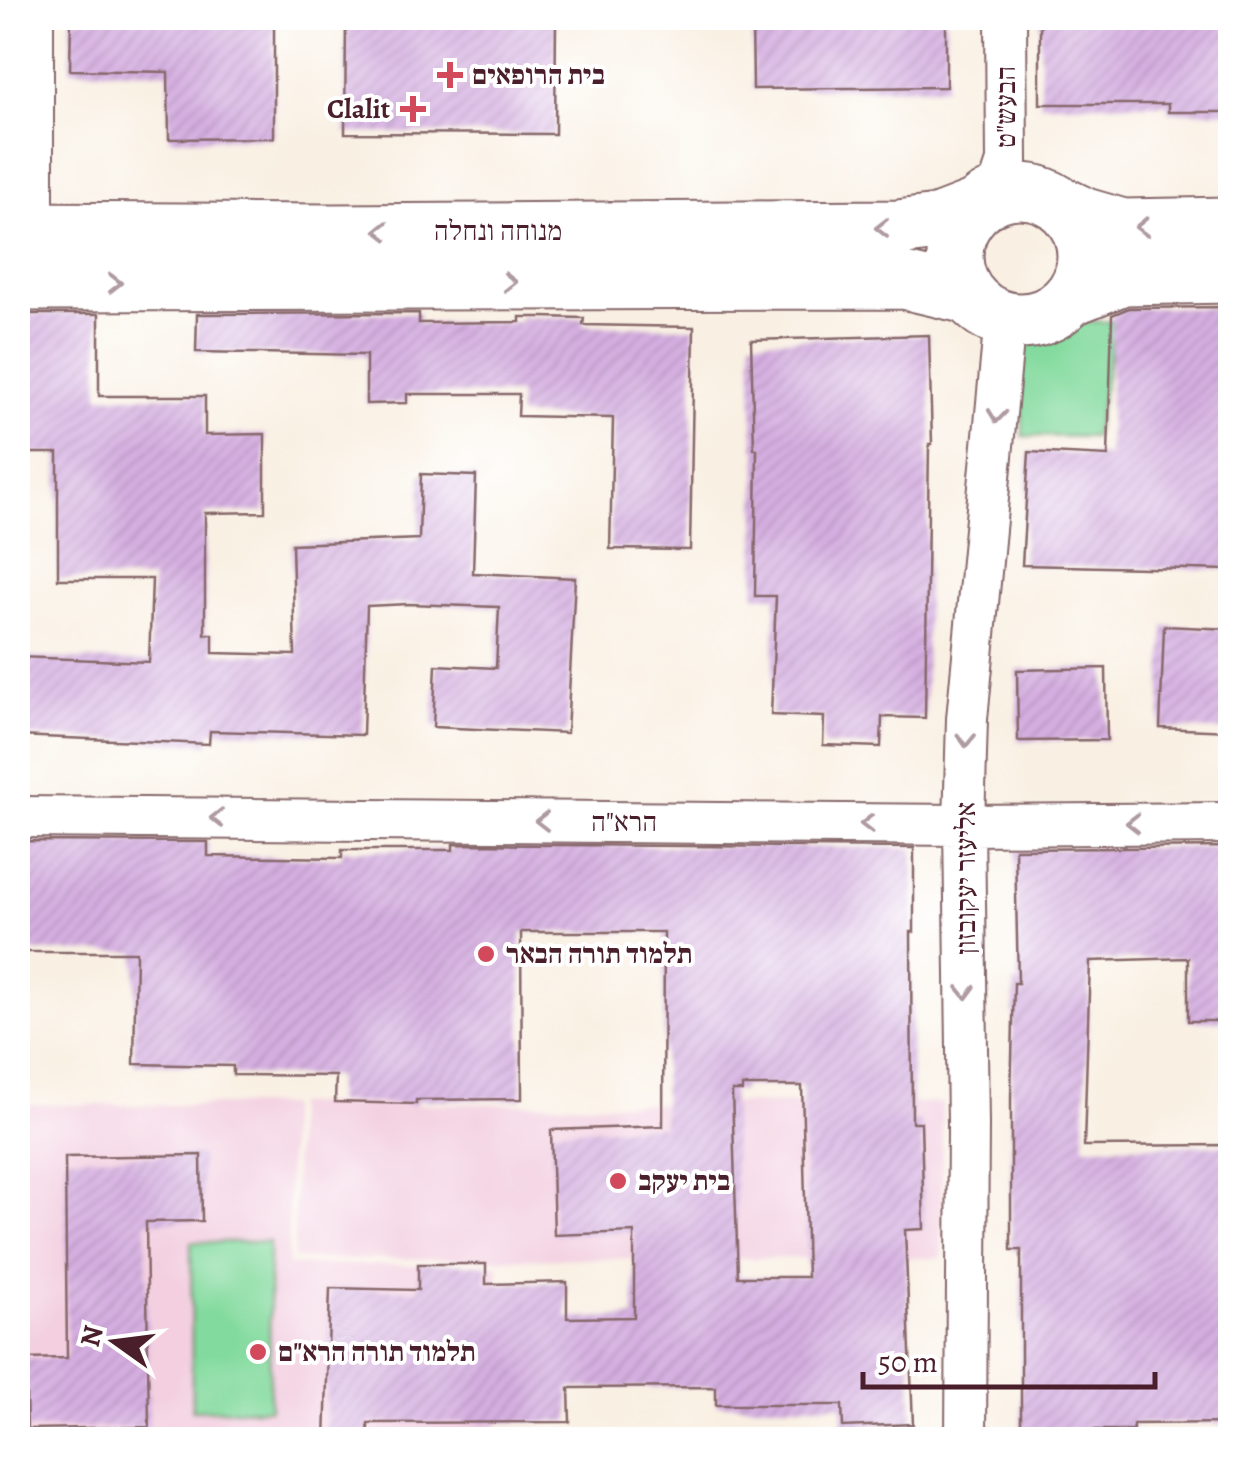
<svg xmlns="http://www.w3.org/2000/svg" width="1248" height="1457" font-family="Alegreya,'Frank Ruhl Libre',serif">
  <style>
    .built { fill: #f3cfe0 }
    .green { fill: #83da9e; stroke: #667c64; stroke-width: 2.5 }
    .building { fill: url(#building-hatch); fill-rule: evenodd }
    .lines { fill: none; stroke-linecap: round; stroke-linejoin: round }
    .street-casing { stroke: #87686b; stroke-width: 44 }
    .secondary-casing { stroke: #87686b; stroke-width: 59 }
    .street { stroke: #fff; stroke-width: 40 }
    .secondary { stroke: #fff; stroke-width: 55 }
    .oneway { stroke: #ae9aa0 }
    .poi-dot { fill: #d1495b; stroke: #fff; stroke-width: 4 }
    .labels { text-anchor: middle; dominant-baseline: central; stroke-width: 8; stroke-linejoin: round; paint-order: stroke }
    .poi-label { font-size: 28px; font-weight: bold; fill: #4a1f2b; stroke: #fff; text-anchor: start }
    .street-label { font-size: 28px; fill: #4a1f2b; stroke: #fff }
  </style>
  <defs>
    <pattern id="building-hatch" width="6" height="6" patternUnits="userSpaceOnUse" patternTransform="scale(2.5)"><rect width="6" height="6" fill="#d5afe1"/><path d="M-1 1l2-2M0 6l6-6M5 7l2-2" fill="none" stroke="#b896c1"/></pattern>
  </defs>
  <rect width="100%" height="100%" fill="#fff"/>
  <filter id="ink" filterUnits="userSpaceOnUse"><feTurbulence type="fractalNoise" baseFrequency=".01" numOctaves="2"/><feDisplacementMap in="SourceGraphic" scale="20" xChannelSelector="R" yChannelSelector="G"/><feConvolveMatrix kernelMatrix="1 2 1 2 8 2 1 2 1" color-interpolation-filters="sRGB"/></filter>
  <filter id="wash" filterUnits="userSpaceOnUse"><feTurbulence type="fractalNoise" baseFrequency=".0048" numOctaves="4" result="noise"/><feDisplacementMap in="SourceGraphic" scale="40" xChannelSelector="R" yChannelSelector="G"/><feGaussianBlur stdDeviation="2.25" result="paint"/><feColorMatrix in="noise" values="0 0 0 0 0 0 0 0 0 0 0 0 0 0 0 0 0 1.4 0 .05"/><feComposite in="paint" operator="in"/></filter>
  <g filter="url(#wash)">
    <rect width="100%" height="100%" fill="#f9f0e3"/>
    <path class="built" d="M942 1103V1258L294 1259V1104Z
      M18 1105H288V1265H499L497 1439 18 1440Z"/>
    <path class="green" d="M1019 319 1116 322 1094 437 1023 436Z
      M191 1242H269L270 1409 192 1410Z"/>
    <g id="blocks">
      <path class="building" d="M71 18H274V138L169 139 168 72 70 70Z
        M346 18H556L555 134 345 133Z
        M752 18H946V87L753 89Z
        M1040 18H1230V112H1168V104H1040Z
        M1230 307V570L1022 565 1029 452 1108 456 1112 315 1129 308Z
        M419 313V323L520 322V317H541L584 318 583 325 694 327 690 550 610 549 613 418 518 416 519 394H407V403L366 404V355L196 352 197 314Z
        M18 314H99V396H205V435L265 434V512L205 513V634H213V653L295 655 292 544 419 539 421 474 476 476 473 573 575 578 567 733 433 727 436 665 496 668 499 607 408 604 367 606 363 735 210 731 209 744 18 736V657L149 662 152 579H58V453H18Z
        M929 335 932 444H929L925 718 882 717 881 747 823 745 824 717 771 715 776 596H755L757 449H754L751 340Z
        M1164 626 1230 629V731L1160 728Z
        M1106 668 1107 740 1018 741 1017 670Z
        M18 841 208 842V856L342 858V850H453V844L914 848V932H911L912 1122H921L924 1229 905 1230 913 1424 843 1427 842 1405H716V1387L569 1388 570 1422 368 1423V1440H325L330 1288 418 1290V1264H486V1284L567 1282V1318L634 1317V1232L554 1235 551 1130 663 1126 664 932H521L522 1099 416 1100V1104L335 1102 336 1076 233 1075V1066L134 1064 136 952H18ZM742 1086H802L807 1277H738L732 1091H742Z
        M1230 847V1021H1188V958L1090 961 1084 1146 1230 1145V1423L1133 1424V1430H1021V1250H1011V1097L1014 983H1018L1015 849Z
        M201 1155 202 1221 146 1222 149 1427 27 1429 25 1359 67 1358 65 1157Z"/>
    </g>
  </g>
  <g filter="url(#ink)">
    <use href="#blocks" fill-opacity="0" stroke="#87686b" stroke-width="2.5"/>
    <g class="lines">
      <defs>
        <path id="street" d="M996 195 1007 162 1006 18
          M33 230V18
          M18 817 964 825 1230 823
          M966 1440 968 1124 964 825 967 719 1005 319"/>
        <path id="secondary" d="M955 256a65 65 0 1 1 130 0a65 65 0 1 1-130 0Z
          M1058 203 1085 216 1123 227 1230 225
          M18 230 333 232 898 228 937 223 976 208
          M18 283 904 281 968 296
          M1070 298 1123 277 1230 275"/>
      </defs>
      <use href="#street" class="street-casing"/>
      <use href="#secondary" class="secondary-casing"/>
      <use href="#street" class="street"/>
      <use href="#secondary" class="secondary"/>
    </g>
    <defs><path id="oneway-chevron" d="M-2-3.5L2.5 0L-2 3.5" fill="none" stroke-width="1.6" stroke-linecap="round" stroke-linejoin="round" transform="scale(2.5)"/></defs>
    <g class="oneway">
      <use href="#oneway-chevron" transform="translate(1142 227) rotate(179)"/>
      <use href="#oneway-chevron" transform="translate(882 228) rotate(180)"/>
      <use href="#oneway-chevron" transform="translate(382 231) rotate(180)"/>
      <use href="#oneway-chevron" transform="translate(510 282)"/>
      <use href="#oneway-chevron" transform="translate(115 283)"/>
      <use href="#oneway-chevron" transform="translate(997 416) rotate(96)"/>
      <use href="#oneway-chevron" transform="translate(966 740) rotate(92)"/>
      <use href="#oneway-chevron" transform="translate(217 818) rotate(-180)"/>
      <use href="#oneway-chevron" transform="translate(542 821) rotate(-180)"/>
      <use href="#oneway-chevron" transform="translate(1133 823) rotate(180)"/>
      <use href="#oneway-chevron" transform="translate(867 824) rotate(-180)"/>
      <use href="#oneway-chevron" transform="translate(966 992) rotate(89)"/>
    </g>
  </g>
  <g class="poi-dot">
    <path d="M445 60h10v10h10v10h-10v10h-10v-10h-10v-10h10z"/>
    <path d="M408 94h10v10h10v10h-10v10h-10v-10h-10v-10h10z"/>
    <circle cx="486" cy="954" r="10"/>
    <circle cx="618" cy="1181" r="10"/>
    <circle cx="258" cy="1352" r="10"/>
  </g>
  <g class="labels">
    <g class="poi-label">
      <text x="472" y="75">בית הרופאים</text>
      <text x="390" y="109" text-anchor="end">Clalit</text>
      <text x="506" y="954">תלמוד תורה הבאר</text>
      <text x="638" y="1181">בית יעקב</text>
      <text x="278" y="1352">תלמוד תורה הרא"ם</text>
    </g>
    <g class="street-label">
      <text transform="translate(1006 107) rotate(-90)">הבעש"ט</text>
      <text x="498" y="231">מנוחה ונחלה</text>
      <text x="624" y="822">הרא"ה</text>
      <text transform="translate(966 878) rotate(-90)">אליעזר יעקובזון</text>
    </g>
  </g>
  <rect width="1248" height="1457" fill="none" stroke="#fff" stroke-width="60"/>
  <g transform="translate(115 1342) rotate(284)" stroke="#ffffff" stroke-width="8" paint-order="stroke">
  <path d="M0-8L18 38L0 25L-18 38Z" fill="#4a1f2b"/>
  <text y="-15" font-size="28" font-weight="bold" text-anchor="middle" fill="#4a1f2b">N</text>
  </g>
  <path d="M863 1372v15h292v-15" fill="none" stroke="#4a1f2b" stroke-width="5"/>
  <text x="878" y="1372" font-size="30" fill="#4a1f2b" stroke="#ffffff" stroke-width="8" paint-order="stroke">50 m</text>
</svg>
